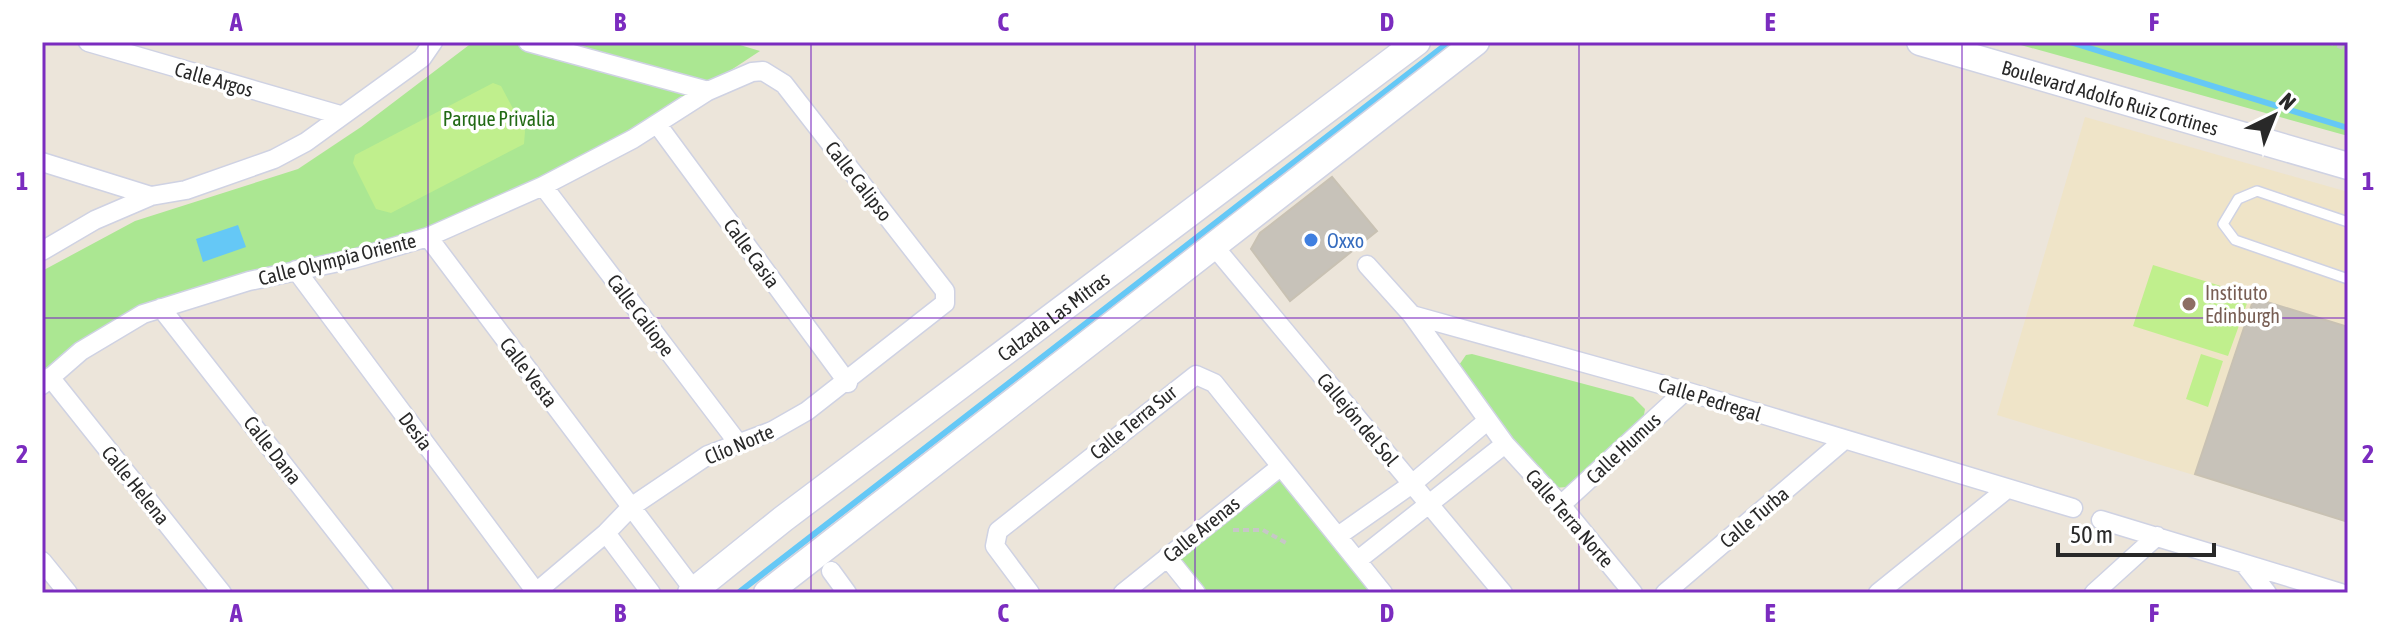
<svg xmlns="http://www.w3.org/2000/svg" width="2390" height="635" font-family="'Asap Condensed',sans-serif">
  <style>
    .education { fill: #efe4c8 }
    .green { fill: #abe792 }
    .pitch { fill: #c0ef8d }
    .water { fill: #65c8f6 }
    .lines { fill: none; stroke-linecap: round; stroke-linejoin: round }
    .stream { stroke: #65c8f6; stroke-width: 6 }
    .building { fill: #c7c2b9; stroke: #c8c1b3; stroke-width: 2 }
    .service-casing { stroke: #cfd2e3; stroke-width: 12 }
    .minor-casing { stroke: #cfd2e3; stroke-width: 21 }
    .secondary-casing { stroke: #cfd2e3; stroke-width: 29 }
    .path { stroke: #c7c7c7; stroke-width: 4; stroke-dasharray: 6 4; stroke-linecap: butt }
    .service { stroke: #fff; stroke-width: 9 }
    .minor { stroke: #fff; stroke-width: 18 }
    .secondary { stroke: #fff; stroke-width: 26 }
    .grid { fill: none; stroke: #7b2cbf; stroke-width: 2; stroke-opacity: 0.55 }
    .shop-dot { fill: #3f7fe0; stroke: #fff; stroke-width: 3 }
    .education-dot { fill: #8d6e63; stroke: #fff; stroke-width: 3 }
    .labels { text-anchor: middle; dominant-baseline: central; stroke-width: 7; stroke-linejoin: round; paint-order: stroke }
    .street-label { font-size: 20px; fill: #292929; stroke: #fff }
    .park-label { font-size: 20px; fill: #226a15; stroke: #fff }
    .shop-label { font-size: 20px; fill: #366cbe; stroke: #fff; text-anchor: start }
    .education-label { font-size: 20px; fill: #785e54; stroke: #fff; text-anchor: start }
    .neatline { fill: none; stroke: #7b2cbf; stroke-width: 3 }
    .grid-label { font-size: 26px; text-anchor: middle; font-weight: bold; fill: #7b2cbf }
  </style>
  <rect width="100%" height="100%" fill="#ece5da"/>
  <path class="education" d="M2085 117 2348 192V522L1997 415Z"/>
  <path class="green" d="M473 42H730L760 51 637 132 561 174 403 240 206 287 42 380V271L135 221 298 169 361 127Z
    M2010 42H2348V136Z
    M1472 354 1633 397 1645 409 1642 426 1567 487 1553 488 1461 379 1457 368 1466 355Z
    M1280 467 1383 593H1196L1167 557Z"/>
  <path class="pitch" d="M493 83 501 86 525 131 524 144 391 213 376 209 353 163 355 155Z
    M2153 265 2250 295 2228 356 2133 326Z
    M2201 354 2223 361 2208 407 2186 399Z"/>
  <path class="water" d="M238 225 246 247 203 262 196 239Z"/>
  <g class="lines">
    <path class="stream" d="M2070 42 2348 128
      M738 593 1449 42"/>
  </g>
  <path class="building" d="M1332 177 1377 231 1290 301 1251 249 1260 233Z
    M2254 298 2348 327V522L2195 474Z"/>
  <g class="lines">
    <defs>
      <path id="service" d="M2348 222 2257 191 2238 199 2223 224 2235 240 2348 279"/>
      <path id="minor" d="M88 42 340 115
        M528 42 708 91
        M657 124 848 383
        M42 162 151 196
        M543 186 738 443
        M428 237 696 593
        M1213 245 1503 593
        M42 251 95 220 151 196 186 190 274 159 306 142 422 58 433 42
        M1367 265 1412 315 1505 444 1561 505 1633 593
        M296 270 536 592
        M161 308 384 593
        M1412 315 1685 391 2073 508
        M50 377 222 593
        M42 385 81 351 143 314 249 281 353 259 428 237 543 186 633 139 708 91 752 72 763 71 784 84 945 291V303L807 411 772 431 708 455 631 507 606 533 535 593
        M1561 505 1685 391
        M2101 520 2341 593
        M606 533 651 593
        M1338 536 1412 484 1487 421
        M1167 557 1196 593
        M1358 560 1505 444
        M42 561 68 593
        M2245 565 2267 593
        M831 571 847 593
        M1030 593 995 546 998 531 1196 375 1214 383 1383 593
        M1123 593 1280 467
        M1665 593 1843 441
        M1878 593 2007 489
        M2094 593 2157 536"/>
      <g id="secondary">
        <path id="s1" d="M1920 42 2348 166"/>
        <path id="s2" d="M691 593 783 519 1417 42"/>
        <path d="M767 593 1476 42"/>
      </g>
    </defs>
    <use href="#service" class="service-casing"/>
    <use href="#minor" class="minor-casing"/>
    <use href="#secondary" class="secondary-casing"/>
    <path class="path" d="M2328 42 2348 50
      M1233 530H1263L1288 544"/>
    <use href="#service" class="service"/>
    <use href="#minor" class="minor"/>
    <use href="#secondary" class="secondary"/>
  </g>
  <path class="grid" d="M428 42V593M811 42V593M1195 42V593M1579 42V593M1962 42V593M42 318H2348"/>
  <circle class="shop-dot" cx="1311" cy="240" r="8"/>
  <circle class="education-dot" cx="2189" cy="304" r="8"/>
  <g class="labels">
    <g class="street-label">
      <text transform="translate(214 79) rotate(16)">Calle Argos</text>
      <text stroke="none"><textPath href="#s1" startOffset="198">Boulevard Adolfo Ruiz Cortines</textPath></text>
      <text transform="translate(859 181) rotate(52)">Calle Calipso</text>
      <text transform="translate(752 253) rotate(54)">Calle Casia</text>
      <text transform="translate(337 259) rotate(-14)">Calle Olympia Oriente</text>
      <text transform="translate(641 315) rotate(53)">Calle Caliope</text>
      <text stroke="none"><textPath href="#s2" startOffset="456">Calzada Las Mitras</textPath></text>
      <text transform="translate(529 372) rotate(53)">Calle Vesta</text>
      <text transform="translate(1710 399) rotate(17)">Calle Pedregal</text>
      <text transform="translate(1358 419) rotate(50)">Callejón del Sol</text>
      <text transform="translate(1133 422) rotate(-39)">Calle Terra Sur</text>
      <text transform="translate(416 431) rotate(53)">Desia</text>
      <text transform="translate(739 444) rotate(-23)">Clío Norte</text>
      <text transform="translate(1623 448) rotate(-43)">Calle Humus</text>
      <text transform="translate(273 450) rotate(52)">Calle Dana</text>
      <text transform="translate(136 485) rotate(51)">Calle Helena</text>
      <text transform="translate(1754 517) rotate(-40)">Calle Turba</text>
      <text transform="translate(1570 518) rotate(49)">Calle Terra Norte</text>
      <text transform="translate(1201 529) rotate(-39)">Calle Arenas</text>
    </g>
    <g class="park-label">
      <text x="499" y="118">Parque Privalia</text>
    </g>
    <g class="shop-label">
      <text x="1327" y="240">Oxxo</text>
    </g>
    <g class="education-label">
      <text x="2205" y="292">Instituto<tspan x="2205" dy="23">Edinburgh</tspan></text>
    </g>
  </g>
  <rect width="2390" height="635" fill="none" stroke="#ffffff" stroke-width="88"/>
  <g transform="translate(2274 116) rotate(43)" stroke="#ffffff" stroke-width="6" paint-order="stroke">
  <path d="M0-6L14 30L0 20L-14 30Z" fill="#292929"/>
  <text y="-12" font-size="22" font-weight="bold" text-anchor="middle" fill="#292929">N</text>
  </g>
  <path d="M2058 543v12h156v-12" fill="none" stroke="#292929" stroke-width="4"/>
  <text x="2070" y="543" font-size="24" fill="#292929" stroke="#ffffff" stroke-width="6" paint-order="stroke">50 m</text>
  <rect x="44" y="44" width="2302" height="547" class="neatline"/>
  <g class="grid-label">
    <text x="236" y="31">A</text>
    <text x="620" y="31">B</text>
    <text x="1003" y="31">C</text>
    <text x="1387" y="31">D</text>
    <text x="1770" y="31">E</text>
    <text x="2154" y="31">F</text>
    <text x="22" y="190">1</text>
    <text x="2368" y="190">1</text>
    <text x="22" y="463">2</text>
    <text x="2368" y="463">2</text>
    <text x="236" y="622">A</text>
    <text x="620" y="622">B</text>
    <text x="1003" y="622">C</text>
    <text x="1387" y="622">D</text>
    <text x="1770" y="622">E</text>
    <text x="2154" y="622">F</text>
  </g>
</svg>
